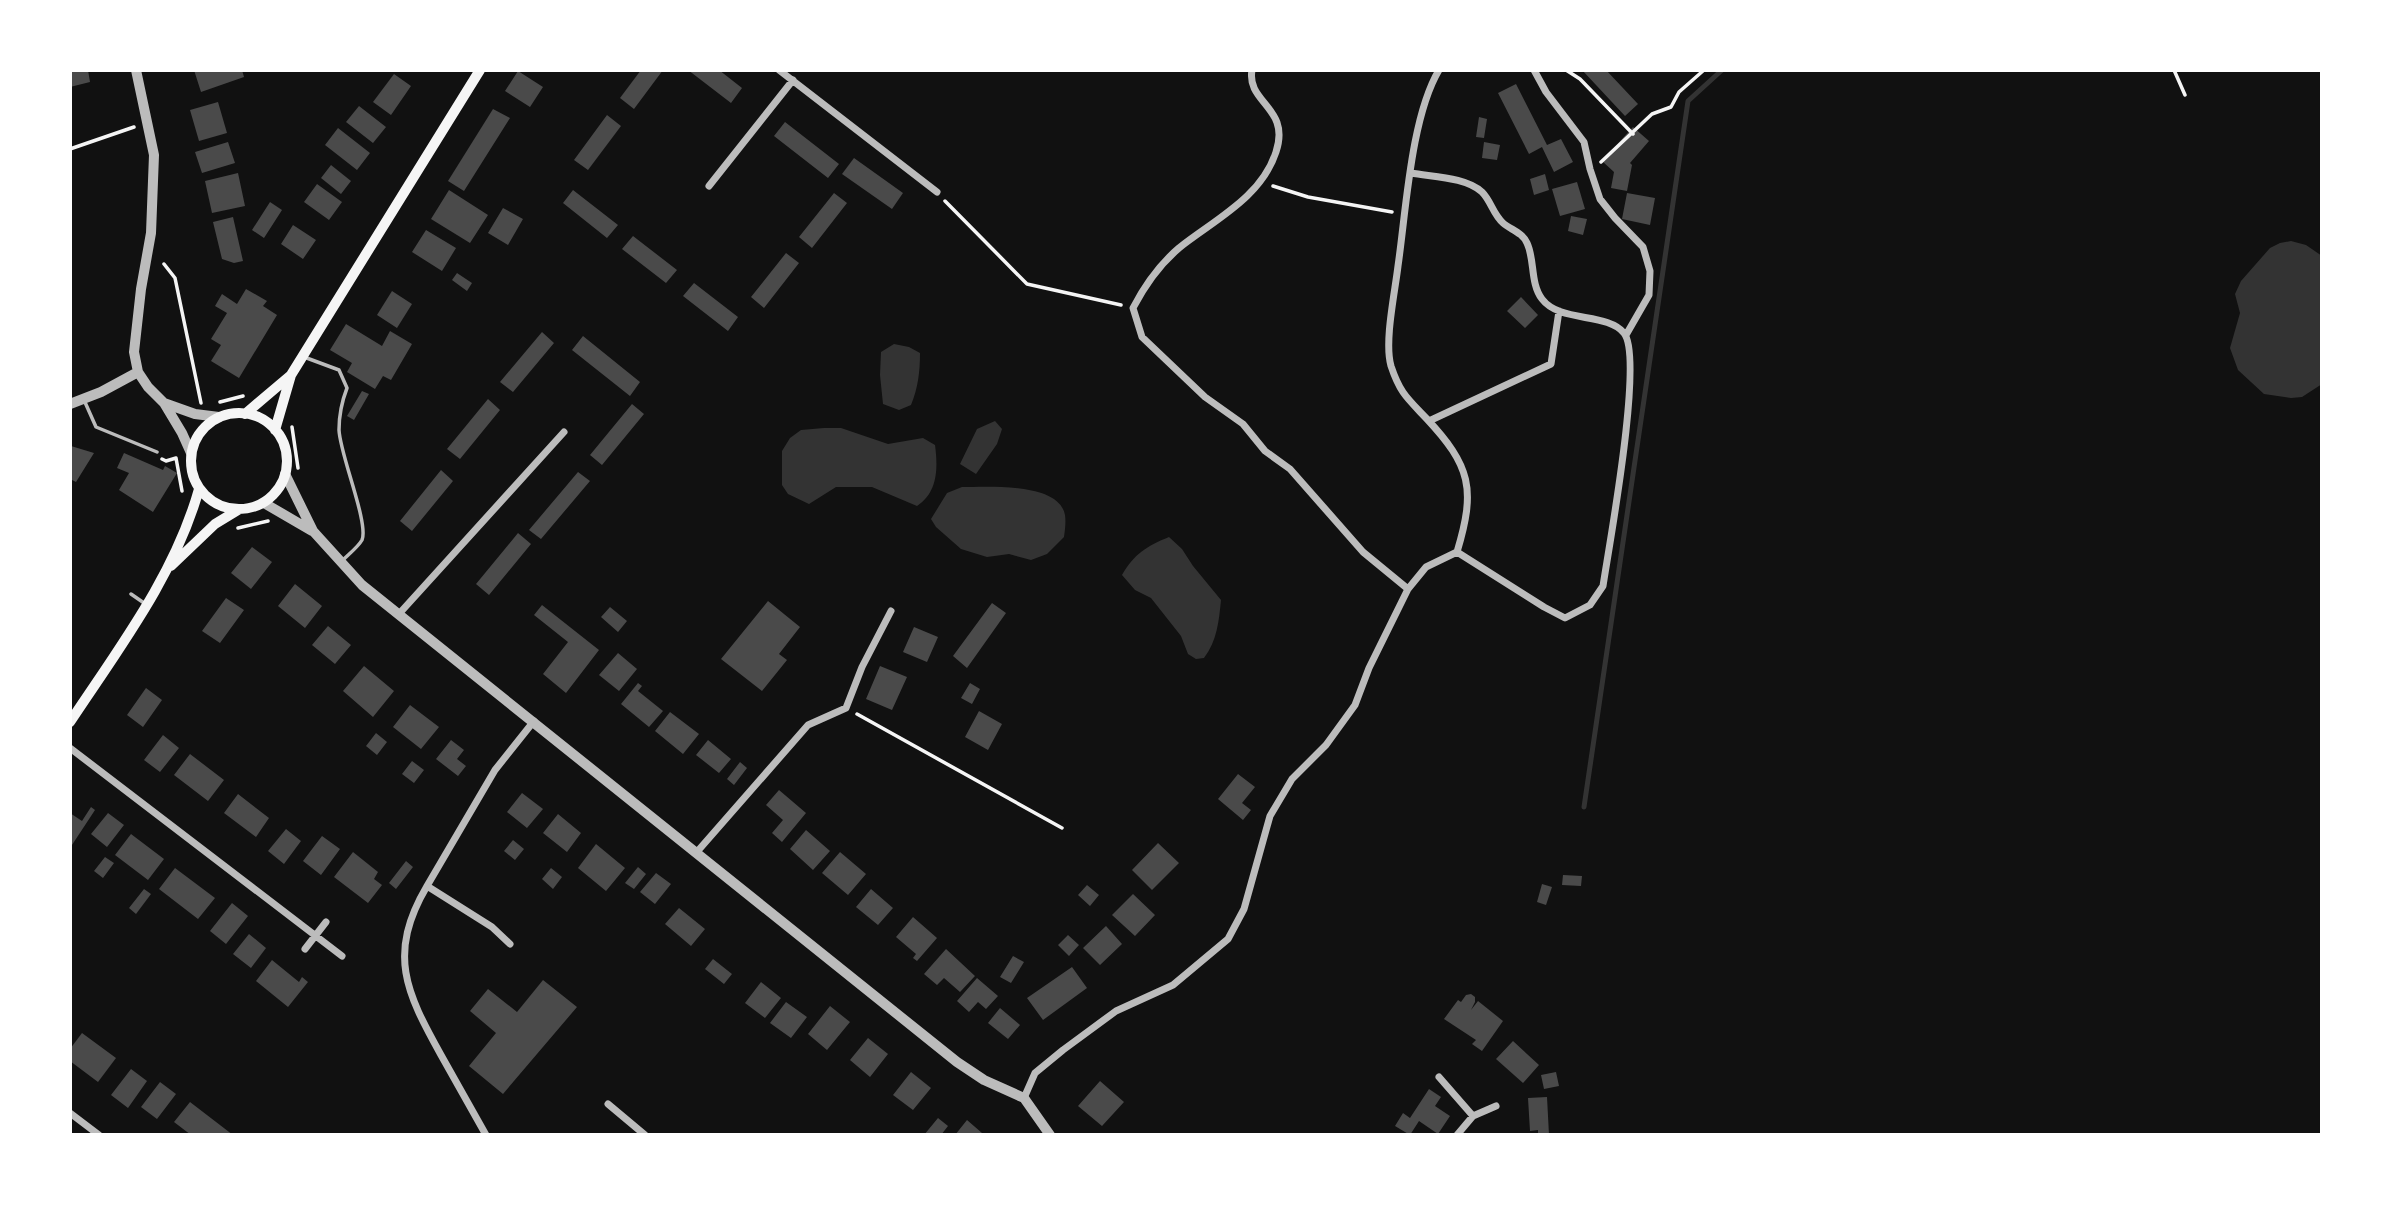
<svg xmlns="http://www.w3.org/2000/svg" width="2392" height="1205" font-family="Poppins,sans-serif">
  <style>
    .water { fill: #333 }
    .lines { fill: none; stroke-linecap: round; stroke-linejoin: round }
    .stream { stroke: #333; stroke-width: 5 }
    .building { fill: #4a4a4a }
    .path { stroke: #f5f5f5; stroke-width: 3.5 }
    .service { stroke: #bcbcbc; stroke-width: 3.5 }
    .minor { stroke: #bcbcbc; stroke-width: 7 }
    .tertiary { stroke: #bcbcbc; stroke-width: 10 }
    .secondary { stroke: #f5f5f5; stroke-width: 10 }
  </style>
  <rect width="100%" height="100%" fill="#111"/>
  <path class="water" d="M2291 241 2306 245 2322 256V384L2302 397 2291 398 2264 394 2238 370 2230 348 2240 313 2235 294 2241 281 2270 248 2280 243Z
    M894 344 909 347 920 353C920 372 918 388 911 405L899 410 883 404 880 375 881 352Z
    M995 421 1002 429 997 444 976 474 960 464 977 429Z
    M824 428H841L888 444 923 438 935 445C938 468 938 492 917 506L872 487H836L809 504 788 494 782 485V451L790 438 801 430Z
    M962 487C988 487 1059 482 1065 515 1066 522 1065 530 1064 537L1047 554 1031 560 1009 554 987 557 961 549 936 527 931 519 947 493Z
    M1169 537 1182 549 1193 566 1221 600C1219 621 1217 641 1204 658L1196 659 1188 654 1181 636 1151 598 1135 590 1122 575C1134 554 1147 546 1169 537Z"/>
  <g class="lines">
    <path class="stream" d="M1584 807 1688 101 1722 70"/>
  </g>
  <path class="building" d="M70 70H88L90 82 70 87Z
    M194 70H242L244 77 201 92Z
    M641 70H663L634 109 620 98Z
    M688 70H719L742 88 731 103Z
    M1582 70H1606L1638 104 1625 116Z
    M518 71 543 87 530 107 505 91Z
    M394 74 411 86 391 115 373 102Z
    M1516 84 1547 145 1561 139 1573 162 1554 172 1542 147 1529 154 1498 93Z
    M218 102 227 133 199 141 190 110Z
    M359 106 386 127 373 143 346 122Z
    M493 109 510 118 464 191 448 181Z
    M607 115 621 126 588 170 574 160Z
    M1479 117 1487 119 1484 138 1476 137Z
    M785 122 839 164 828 178 774 136Z
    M1633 127 1649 141 1630 163 1632 165 1627 191 1611 188 1614 172 1602 161Z
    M338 128 370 153 357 170 325 145Z
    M228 142 235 163 202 173 195 152Z
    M1484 142 1500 145 1497 160 1482 158Z
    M854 158 903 193 892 209 842 174Z
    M331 165 351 181 341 194 321 178Z
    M238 173 245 206 212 213 205 181Z
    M1545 174 1549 190 1534 195 1530 179Z
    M1577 182 1585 209 1560 216 1552 189Z
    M317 184 342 202 329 220 304 202Z
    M449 190 488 215 470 243 431 219Z
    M573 190 618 225 607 238 563 203Z
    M834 193 847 203 812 248 799 237Z
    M1627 193 1655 198 1650 225 1622 219Z
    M270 202 282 210 264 238 252 230Z
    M503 208 523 219 508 245 488 233Z
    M1571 216 1587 219 1583 235 1568 231Z
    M233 217 243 261 234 263 222 259 213 222Z
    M293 225 316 240 303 259 281 244Z
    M426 230 456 248 442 271 412 252Z
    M633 236 677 270 666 283 622 249Z
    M786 253 799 263 764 308 751 297Z
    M457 273 472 283 467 291 452 280Z
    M694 283 738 317 728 331 683 296Z
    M246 289 267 301 263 306 277 315 239 378 211 361 221 345 211 339 227 313 215 306 222 294 237 304Z
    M392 291 412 304 397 328 377 315Z
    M1521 297 1538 315 1525 328 1507 311Z
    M346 324 382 346 390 331 412 344 391 380 383 376 375 389 347 372 352 363 330 350Z
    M542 332 554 343 513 392 500 382Z
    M583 336 640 382 630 396 572 350Z
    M362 391 369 394 354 420 347 416Z
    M488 399 500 410 460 459 447 449Z
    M632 404 644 414 602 465 590 455Z
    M71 446 94 453 76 482 70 479Z
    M124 453 163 470 165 466 177 473 153 512 119 490 129 473 117 468Z
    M441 470 453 481 412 531 400 521Z
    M578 472 590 481 541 539 529 530Z
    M518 533 531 544 489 595 476 584Z
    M252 547 272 562 251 589 231 573Z
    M295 584 322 606 305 628 278 606Z
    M226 598 244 610 220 643 202 631Z
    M768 601 800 627 779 654 787 660 762 691 721 659Z
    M992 603 1006 613 967 668 953 656Z
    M542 605 599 650 566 693 543 674 568 642 534 615Z
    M610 607 627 621 618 632 601 617Z
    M328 626 351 645 335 664 312 645Z
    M914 627 938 637 927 662 903 652Z
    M618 653 637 669 619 691 599 675Z
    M364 666 394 691 373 717 343 691Z
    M880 666 907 677 892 710 866 699Z
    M638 683 642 686 638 691 663 711 649 727 621 704Z
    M970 683 980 689 972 704 961 698Z
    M146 688 162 700 143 727 127 715Z
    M410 705 439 727 421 749 393 727Z
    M979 711 1002 724 988 750 965 737Z
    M670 712 699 734 683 754 655 731Z
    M376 733 387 742 377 755 366 746Z
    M163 735 179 748 160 772 144 760Z
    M451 740 464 750 457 759 466 766 458 776 436 759Z
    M708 740 731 759 719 773 696 755Z
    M190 754 224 780 208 801 174 775Z
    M412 761 424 770 414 783 402 774Z
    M740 762 747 768 734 785 727 779Z
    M1238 774 1255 787 1242 803 1251 810 1243 820 1218 799Z
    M779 790 806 813 782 842 772 833 783 820 766 805Z
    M522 793 543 809 527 828 507 812Z
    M238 794 269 818 256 837 224 813Z
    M91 807 95 810 70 848V813L82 821Z
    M108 813 124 825 107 847 91 834Z
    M558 814 581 833 567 852 543 833Z
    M286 829 301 841 284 864 268 851Z
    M806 830 830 851 813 870 790 849Z
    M131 834 164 859 148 880 115 855Z
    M322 836 340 849 321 875 303 861Z
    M513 840 524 849 515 860 504 851Z
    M1158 843 1179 863 1152 890 1132 870Z
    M596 844 625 868 606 891 578 868Z
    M353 852 378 872 374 879 382 885 368 903 334 877Z
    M840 852 866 874 848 895 822 873Z
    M105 857 114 863 103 878 94 871Z
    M406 861 413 867 396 889 389 883Z
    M638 867 646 874 634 889 625 883Z
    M175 868 215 898 198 919 159 889Z
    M551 868 562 877 553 889 542 879Z
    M656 873 671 884 655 904 640 892Z
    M1563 875 1582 876 1581 886 1562 885Z
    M1542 884 1552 887 1546 905 1537 902Z
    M1087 885 1099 895 1090 906 1078 895Z
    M144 889 151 894 136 914 129 908Z
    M871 889 893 908 878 925 856 907Z
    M1133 894 1155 915 1135 936 1112 915Z
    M232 903 248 916 226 944 210 931Z
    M679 908 705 929 691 946 665 924Z
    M913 917 937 938 917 961 913 958 916 954 896 937Z
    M1106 926 1122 944 1100 965 1083 948Z
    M249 934 266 948 251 968 233 954Z
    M1068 935 1079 945 1069 956 1058 945Z
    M946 949 975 976 960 992 944 978 937 985 924 974Z
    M1013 956 1024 962 1011 983 1000 977Z
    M713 959 732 974 724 984 705 969Z
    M272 960 299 982 302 977 308 982 288 1007 256 981Z
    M1072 967 1087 988 1043 1020 1027 998Z
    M977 978 998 996 986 1009 978 1002 969 1012 957 1001Z
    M543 980 577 1007 503 1094 469 1066 496 1033 470 1011 488 989 517 1012Z
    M761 982 781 998 765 1018 745 1003Z
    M1471 994 1475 997V1002L1471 1010 1478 1001 1503 1021 1482 1051 1472 1044 1476 1040 1444 1019 1458 1000 1461 1002 1466 995Z
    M786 1002 807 1017 791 1038 770 1023Z
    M830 1006 850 1022 827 1050 808 1034Z
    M1000 1008 1020 1025 1008 1039 988 1023Z
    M82 1033 116 1058 98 1082 70 1061V1049Z
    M868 1038 888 1054 870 1077 850 1060Z
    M1513 1041 1539 1065 1523 1083 1496 1059Z
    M131 1069 147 1081 128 1108 111 1095Z
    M911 1072 931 1088 913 1110 893 1095Z
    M1556 1072 1559 1086 1544 1089 1541 1075Z
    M1100 1081 1124 1102 1102 1126 1078 1106Z
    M160 1082 176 1094 157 1119 141 1107Z
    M1429 1089 1441 1097 1435 1106 1450 1116 1438 1134 1419 1121 1410 1135 1395 1126 1403 1113 1410 1118Z
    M1547 1097 1549 1135H1538V1130L1530 1131 1528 1098Z
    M190 1102 233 1135H191L174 1122Z
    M938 1118 948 1126 941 1135H924Z
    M967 1120 982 1133 981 1135H955Z"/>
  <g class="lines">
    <path class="path" d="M1566 70 1580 79 1633 134
      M2174 70 2185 95
      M70 149 134 127
      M1601 162 1652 114 1671 107 1679 92 1704 70
      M1273 186 1308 197 1392 212
      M945 201 1027 284 1121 305
      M164 264 175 278 201 403
      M220 402 243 396
      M292 427 298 468
      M162 459 166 461 176 458 182 491
      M238 528 268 521
      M857 714 1062 828"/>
    <path class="service" d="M304 357 339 370 347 388C342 401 339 415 339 430 340 455 369 523 362 540 358 547 349 554 343 560
      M84 400 96 427 157 452
      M131 594 144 603"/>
    <path class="minor" d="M779 70 937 192
      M1252 70C1246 103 1291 107 1276 152 1261 198 1214 220 1179 248 1159 265 1145 285 1133 308L1142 337 1205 397 1243 424 1265 451 1290 469 1363 552 1408 589
      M1534 70 1546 92 1584 142 1590 169 1600 199 1615 218 1643 247 1650 271 1649 295 1626 335
      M1411 173C1433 177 1466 177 1482 192 1491 201 1493 214 1503 223 1511 230 1522 232 1527 243 1535 260 1530 283 1542 299 1560 323 1607 312 1624 333 1644 358 1609 546 1603 586L1590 605 1565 618 1544 607 1457 552
      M709 186 793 80
      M1429 421 1551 364 1559 311
      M398 615 564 432
      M70 748 342 956
      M696 853 808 725 846 708 862 667 891 611
      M427 886C387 954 406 992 441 1055 456 1082 471 1108 486 1135
      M510 944 492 927 427 886 495 770 534 721
      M305 949 326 922
      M1439 1077 1473 1116
      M1024 1098 1035 1073 1063 1050 1116 1011 1173 985 1228 939 1244 909 1270 816 1292 779 1326 745 1355 705 1369 668 1408 589 1426 567 1457 552C1476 489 1471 466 1426 418 1407 398 1400 393 1391 366 1384 342 1395 292 1398 266 1406 211 1411 117 1439 70
      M608 1104 645 1135
      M70 1113 99 1135
      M1457 1135 1473 1116 1496 1106"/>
    <path class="tertiary" d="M136 70 154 155 151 233 141 289 134 352 138 372 148 387 164 403 182 433 191 453
      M164 403 195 414 219 417
      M70 404 101 392 138 372
      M285 474 313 531 362 585 957 1062 984 1080 1024 1098 1050 1135
      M264 503 312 531"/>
    <path class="secondary" d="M191 461a48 48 0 1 1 96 0a48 48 0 1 1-96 0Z
      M245 414 291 375
      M275 430 291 375 480 70
      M171 566 215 524 238 510
      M70 722C119 648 175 575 199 489"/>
  </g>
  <rect width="2392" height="1205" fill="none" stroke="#ffffff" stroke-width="144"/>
</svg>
